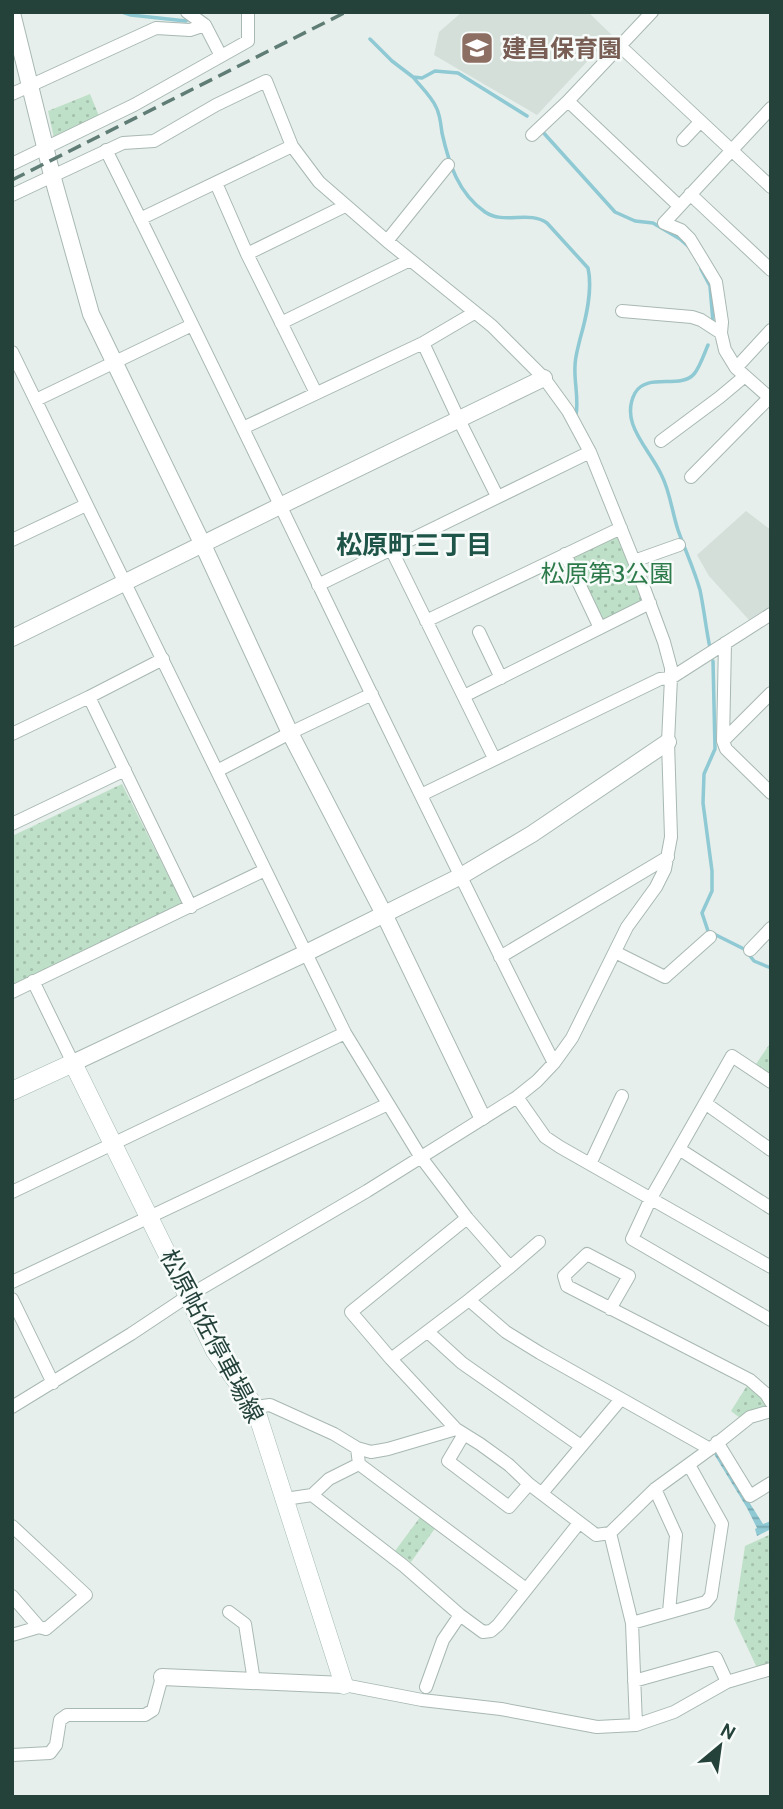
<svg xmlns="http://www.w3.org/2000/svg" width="783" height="1809" font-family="Cabin,'Noto Sans JP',sans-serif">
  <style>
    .built { fill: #d4dfda }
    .park { fill: url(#park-dots) }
    .water { fill: url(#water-rules) }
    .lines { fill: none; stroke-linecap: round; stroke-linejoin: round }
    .stream { stroke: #8ec9d4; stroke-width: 3.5 }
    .minor-casing { stroke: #a8b8b2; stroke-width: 14 }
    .tertiary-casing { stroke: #a8b8b2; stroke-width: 18 }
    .secondary-casing { stroke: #a4bbb3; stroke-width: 19 }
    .minor { stroke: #fff; stroke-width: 12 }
    .tertiary { stroke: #fff; stroke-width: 16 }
    .secondary { stroke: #fff; stroke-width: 18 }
    .rail { stroke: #5f7d75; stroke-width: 3.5; stroke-dasharray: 14 7; stroke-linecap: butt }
    .labels { text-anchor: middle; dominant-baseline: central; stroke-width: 5; stroke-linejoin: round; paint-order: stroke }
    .education-label { font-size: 24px; font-weight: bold; fill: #785e54; stroke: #f7fbf9; text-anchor: start }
    .park-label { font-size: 24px; fill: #2d7a4b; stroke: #f7fbf9 }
    .street-label { font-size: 24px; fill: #24423a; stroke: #f7fbf9 }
    .neighbourhood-label { font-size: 26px; font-weight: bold; fill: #1f5548; stroke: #f7fbf9 }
  </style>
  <defs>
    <pattern id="park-dots" width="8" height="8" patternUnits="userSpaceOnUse" patternTransform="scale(1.75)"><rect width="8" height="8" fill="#bfe0c8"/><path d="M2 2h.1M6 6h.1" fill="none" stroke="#a4c1ad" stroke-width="1.8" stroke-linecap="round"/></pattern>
    <pattern id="water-rules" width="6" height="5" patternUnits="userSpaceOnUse" patternTransform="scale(1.75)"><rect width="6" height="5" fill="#8ec9d4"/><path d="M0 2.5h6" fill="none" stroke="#74a5ad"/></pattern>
  </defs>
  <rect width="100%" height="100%" fill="#e6efeb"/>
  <path class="built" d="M462 12H588L612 35 537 115 434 55 439 32Z
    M746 511 771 530V606L749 620 709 576 697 555Z"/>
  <path class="park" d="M90 94 99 116 54 138 48 111Z
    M620 534 645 601 608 620 600 618 572 559Z
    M122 784 183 905 12 986V836Z
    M771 1042V1079L754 1067Z
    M748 1384 766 1401 765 1408 740 1418 731 1411Z
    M421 1516 436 1527 411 1562 395 1551Z
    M771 1534V1667L758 1670 734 1619 745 1546Z"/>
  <path class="water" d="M718 1453 763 1524 771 1521V1529L757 1536 755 1529 757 1528 747 1508 714 1454Z"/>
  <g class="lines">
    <path class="stream" d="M122 12 131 15 186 21
      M370 39 392 61 413 77 422 78 435 71 458 73 527 116
      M413 77C420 86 431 96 436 107 440 114 441 125 442 133 449 164 458 193 485 212 504 225 529 210 547 223L588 268C593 290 586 318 580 339 578 348 575 357 575 366 574 383 579 398 576 415
      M541 130 615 212 635 221 653 223 680 239 689 247
      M701 269 710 286 713 322
      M708 345C704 354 700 367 694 374 680 390 647 372 635 393 619 423 649 448 661 474 670 491 672 512 678 530 685 550 694 569 700 590 704 609 706 629 710 648
      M713 661 715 749 704 774 703 803 712 871V891L702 913 708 931 744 949
      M750 956 754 961 771 968"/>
    <defs>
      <path id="minor" d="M187 12 205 25
        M620 46 771 187
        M12 94 156 28 190 30 205 25 221 56
        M568 101 679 206
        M532 135 568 101 652 12
        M683 140 700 122
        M106 150C258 453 400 761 554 1063
        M12 164 134 105 248 41V12
        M216 183 247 254 316 393
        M690 194 771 270
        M12 195 123 143 154 141 216 105 266 81 292 146 319 182 387 241 492 326 544 378 568 411 590 452 634 561 664 642 671 668V678L668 742 671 837 665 869 656 887 627 927 572 1038 554 1063 537 1081 517 1097 367 1191 188 1296 131 1334 12 1407
        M140 219 292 146
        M387 241 448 165
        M247 254 345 206
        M622 311 692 317 701 320 721 333
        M281 323 410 260
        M771 330 736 368 771 399
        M423 343 459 420 497 496
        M12 352 345 1033 420 1156 467 1218 510 1267 469 1300 506 1332 540 1353 710 1449 750 1417 771 1411
        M736 368 725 350 721 333 722 322 716 282 690 239 681 230 664 223 771 108
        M36 400 192 325
        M243 428 423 343 474 313
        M661 441 720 397 745 376
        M691 477 769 398
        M12 540 86 505
        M391 549 494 758
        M565 554 600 628
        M634 561 679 545
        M318 585 590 452
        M426 621 621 528
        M479 632 501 678
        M725 643 723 741 726 749 771 793
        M464 696 650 603
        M89 697 191 907
        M12 734 89 697 163 659
        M723 741 771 693
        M217 771 290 733 372 694
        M421 795 660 679 671 678 771 614
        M12 824 125 770
        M750 950 771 928
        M615 952 665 977 710 937
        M500 957 668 857
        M33 981 73 1063
        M12 992 265 870
        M771 1082 732 1056 651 1198 632 1239 771 1320
        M517 1097 545 1137 560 1147 771 1267
        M705 1103 771 1150
        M679 1149 771 1208
        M590 1164 622 1096
        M12 1192 345 1033
        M467 1218 351 1312 391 1359 456 1429 480 1444 509 1465 529 1484 596 1535 610 1533 655 1489 710 1449
        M510 1267 539 1242
        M12 1282 388 1104
        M12 1299 53 1383
        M610 1309 629 1276 587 1254 564 1276 567 1286 750 1380 766 1394 771 1402
        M428 1332 462 1363 581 1446
        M391 1359 469 1300
        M255 1407 270 1405 334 1434 357 1448 371 1452 388 1449 456 1429
        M464 1434 448 1461 509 1507 529 1484
        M717 1442 750 1496 771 1483
        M357 1448 359 1464 526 1589
        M655 1489 676 1535 669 1612
        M542 1493 621 1399
        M312 1495 329 1479 359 1464
        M285 1499 312 1495 404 1566 460 1615 483 1632 491 1631 498 1625 579 1523
        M12 1526 86 1595 46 1629 39 1627
        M610 1533 632 1623 636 1725
        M12 1596 39 1627 12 1635
        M229 1612 245 1624 254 1681
        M632 1623 706 1602 711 1596 722 1524 689 1465
        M634 1681 716 1658 727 1682
        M344 1685 422 1700 501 1709 597 1727 636 1725 674 1712 727 1682 771 1669
        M426 1687 443 1640 460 1615
        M12 1755 50 1753 56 1745 60 1720 67 1715H145L153 1710 162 1677"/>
      <path id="tertiary" d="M12 13 52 175 91 314 203 545 290 733 384 914 482 1117
        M12 638 280 506 544 378
        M73 1063 306 953 461 876 532 834 668 742
        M162 1677 344 1685"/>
      <path id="secondary" d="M12 1091 73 1063 215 1351 255 1407 344 1685"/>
    </defs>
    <use href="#minor" class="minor-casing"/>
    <use href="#tertiary" class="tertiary-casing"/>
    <use href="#secondary" class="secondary-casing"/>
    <use href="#minor" class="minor"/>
    <use href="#tertiary" class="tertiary"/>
    <use href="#secondary" class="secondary"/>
    <path class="rail" d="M12 180 346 12"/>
  </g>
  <defs>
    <symbol id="school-square" viewBox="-11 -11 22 22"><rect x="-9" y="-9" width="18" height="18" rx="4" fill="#8d6e63" stroke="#f7fbf9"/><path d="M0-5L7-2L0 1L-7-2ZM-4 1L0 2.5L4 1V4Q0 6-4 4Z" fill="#fff"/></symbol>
  </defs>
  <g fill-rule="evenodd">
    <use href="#school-square" x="458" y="29" width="38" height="38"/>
  </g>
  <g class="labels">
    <g class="education-label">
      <text x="502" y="48">建昌保育園</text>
    </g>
    <g class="park-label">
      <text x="607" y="573">松原第3公園</text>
    </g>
    <g class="street-label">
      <text transform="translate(212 1336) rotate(62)">松原帖佐停車場線</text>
    </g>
    <g class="neighbourhood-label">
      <text x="414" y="545">松原町三丁目</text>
    </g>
  </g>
  <rect width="783" height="1809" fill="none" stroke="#24423a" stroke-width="28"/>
  <g transform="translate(720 1746) rotate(29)" stroke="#f7fbf9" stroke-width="5" paint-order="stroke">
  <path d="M0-5L12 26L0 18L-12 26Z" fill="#24423a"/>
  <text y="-10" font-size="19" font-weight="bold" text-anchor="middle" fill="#24423a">N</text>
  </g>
</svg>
